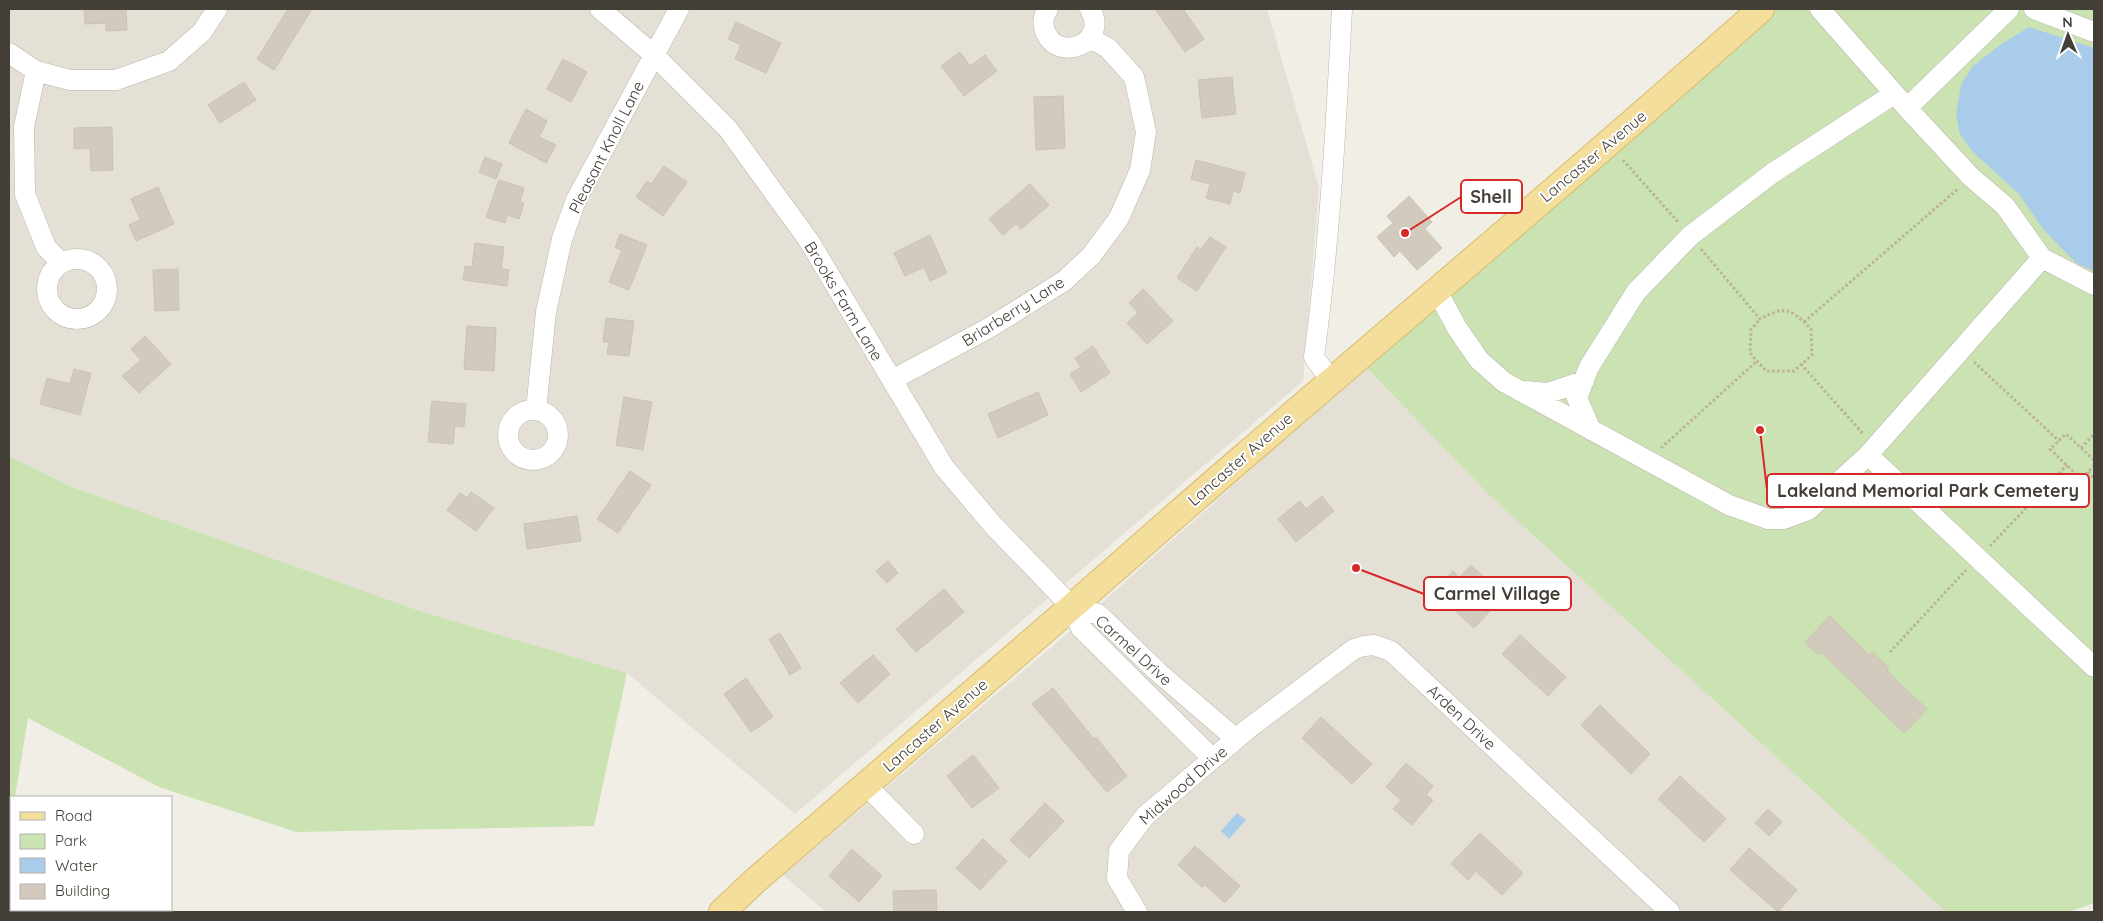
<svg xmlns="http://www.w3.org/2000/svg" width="2103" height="921" font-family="Quicksand,sans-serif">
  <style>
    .residential { fill: #e5e0d5 }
    .green { fill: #cbe2b3 }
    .water { fill: #a8cce9 }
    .building { fill: #d2cabd; stroke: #ccc2b1 }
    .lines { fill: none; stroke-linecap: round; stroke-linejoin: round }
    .minor-casing { stroke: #bcb6aa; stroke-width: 21 }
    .major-casing { stroke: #d8bc6e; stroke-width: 28 }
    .path { stroke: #bcb29c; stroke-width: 3; stroke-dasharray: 2.5 2.5; stroke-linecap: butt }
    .minor { stroke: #fff; stroke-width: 20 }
    .major { stroke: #f4de9c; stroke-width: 26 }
    .labels { text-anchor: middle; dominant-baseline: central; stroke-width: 4; stroke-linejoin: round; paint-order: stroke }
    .street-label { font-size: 16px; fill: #433f36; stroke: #fff }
    .leader { fill: none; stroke: #d62828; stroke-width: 2 }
    .callout-dot { fill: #d62828; stroke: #fff; stroke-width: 2 }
    .callout { fill: #fff; stroke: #d62828; stroke-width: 2 }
    .callout-label { font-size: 18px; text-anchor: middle; font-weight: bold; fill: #433f36 }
  </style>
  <rect width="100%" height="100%" fill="#f1eee6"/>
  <path class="residential" d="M9 9H1267L1319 187 1303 381 795 814 627 673 420 611 72 487 9 456Z
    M1364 365 1489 495 1946 912H826L783 875 1060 640 1254 467Z"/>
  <path class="green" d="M1775 9H2094V903L2069 912H1946L1489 495 1364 365Z
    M9 456 72 487 420 611 627 673 594 826 296 832 159 787 28 718 15 797H11V825L9 841Z"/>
  <path class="water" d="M2029 27 2094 48V271L2076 263 2043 229 2019 194 1973 152 1960 134 1956 114 1961 85 1972 67 2000 45Z
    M1237 813 1246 820 1229 839 1221 831Z"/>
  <path class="building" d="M84 9H126L127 30 106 31V23L85 24Z
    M288 9H312L274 70 257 59Z
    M1155 9H1183L1204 39 1185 52Z
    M736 22 781 43 766 73 735 59 741 45 728 39Z
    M960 52 970 66 985 55 997 71 964 96 941 66Z
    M563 59 587 72 571 102 547 89Z
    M1232 77 1236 114 1202 118 1198 80Z
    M244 82 256 100 220 123 208 105Z
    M1063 96 1065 148 1036 150 1034 97Z
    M526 109 547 121 539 137 556 145 546 163 509 143Z
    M112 127 113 170 91 171 90 148 74 149V128Z
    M485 157 502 164 496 179 479 172Z
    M1196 160 1245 173 1240 193 1233 191 1230 204 1206 198 1210 184 1191 179Z
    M664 166 687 182 663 216 636 197 647 181 651 184Z
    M499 180 524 188 520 202 524 203 519 219 507 215 505 223 486 217Z
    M1030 184 1049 205 1021 229 1016 224 1003 235 989 219Z
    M158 187 174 224 136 241 129 225 140 220 131 199Z
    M1409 196 1432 222 1425 229 1442 248 1417 270 1400 251 1394 257 1377 237 1393 223 1387 216Z
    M620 234 647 245 629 290 609 282 622 250 615 248Z
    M930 235 947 273 930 281 924 267 905 276 894 253Z
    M1210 237 1226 247 1197 291 1177 278 1197 247 1201 250Z
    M475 243 504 247 501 269 509 270 507 286 463 280 465 266 472 267Z
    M178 269 179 310 155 311 153 270Z
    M1143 289 1173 321 1147 344 1127 323 1138 313 1129 303Z
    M606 318 634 321 629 356 607 354 609 342H603Z
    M467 326 496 328 494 371 464 369Z
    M145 336 171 364 139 393 122 376 141 360 131 349Z
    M1093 346 1110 373 1081 392 1070 374 1081 367 1075 358Z
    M74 369 91 373 80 415 40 404 47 378 70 384Z
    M1038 392 1048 415 998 438 988 414Z
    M624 397 652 402 643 450 616 445Z
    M432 401 466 404 464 427 455 426 453 444 428 442Z
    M630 471 651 485 618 533 597 519Z
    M471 492 494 508 476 531 447 510 460 493 467 498Z
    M1322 496 1334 511 1296 542 1278 519 1300 501 1306 509Z
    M577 516 581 541 527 549 524 524Z
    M888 561 898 573 887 583 876 571Z
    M1471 565 1489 582 1477 595 1492 609 1474 628 1434 591 1453 571 1459 578Z
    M944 589 964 612 916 652 896 629Z
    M1830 616 1869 655 1872 652 1889 668 1887 670 1899 683 1927 709 1904 733 1821 652 1818 654 1805 642Z
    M780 633 801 668 790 675 769 639Z
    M1520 635 1566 677 1548 696 1502 654Z
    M873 655 890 674 858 703 840 683Z
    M746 678 773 717 751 732 724 694Z
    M1053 688 1094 739 1096 737 1127 776 1107 792 1032 704Z
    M1600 705 1650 754 1631 774 1581 725Z
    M1321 717 1372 764 1352 784 1302 738Z
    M973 755 999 788 972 808 947 776Z
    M1406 763 1433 786 1426 795 1433 800 1412 825 1393 809 1401 800 1386 787Z
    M1680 776 1726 819 1704 842 1658 799Z
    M1045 803 1064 821 1029 858 1010 840Z
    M1768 809 1782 822 1769 836 1755 823Z
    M1480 833 1523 873 1502 895 1476 871 1468 880 1451 864Z
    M983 839 1007 861 980 890 956 868Z
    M1195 846 1240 886 1225 903 1205 885 1202 887 1178 865Z
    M1749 848 1797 890 1778 912 1730 870Z
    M852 849 882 876 859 902 829 876Z
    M936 890 937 912H894L893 891Z"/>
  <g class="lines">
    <defs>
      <path id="minor" d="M600 9 654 55 728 129 809 241 944 467 992 524 1072 607 1081 628 1213 759
        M1048 9C1043 16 1042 23 1045 31 1058 65 1110 42 1090 9
        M1820 9 1907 108 2009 9
        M2034 9 2094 32
        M9 53 36 71 70 80H116L169 61 202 32 217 9
        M36 71 24 127 25 194 46 247 61 263
        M1907 108 1971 177 2005 206 2042 258 2094 285
        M47 289a30 30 0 1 1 60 0a30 30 0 1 1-60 0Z
        M1437 291 1457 328 1479 360 1504 382 1729 505 1768 519H1784L1808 510 1868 455 2042 258
        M892 380 987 329 1064 281 1091 256 1119 218 1140 170 1146 132 1134 77 1108 48 1090 38
        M1331 381 1314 357C1330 241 1336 125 1342 9
        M1525 391 1548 393 1584 381
        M508 435a25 25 0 1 1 50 0a25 25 0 1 1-50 0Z
        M536 410 546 312 562 239 576 200 679 9
        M1591 430 1577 398 1589 367 1636 292 1690 236 1774 172 1894 94
        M1868 455 2094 667
        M1072 607 1098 614 1158 672 1236 739
        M866 785 914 834
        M1137 912 1117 878 1119 851 1145 816 1249 728 1354 649 1364 646 1374 645 1391 651 1670 912"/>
      <path id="major" d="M722 912 756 880C863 788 969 696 1075 604 1130 556 1185 507 1241 459 1414 309 1590 162 1761 9"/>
    </defs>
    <use href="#minor" class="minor-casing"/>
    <use href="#major" class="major-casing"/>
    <path class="path" d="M1623 160 1679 223
      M1701 249 1760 319C1786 305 1791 309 1811 329L1812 355 1794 371H1766L1750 353 1751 330 1760 319
      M1804 322 1959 188
      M1974 362 2059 441
      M1801 364 1864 435
      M1661 448 1757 361
      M2081 448 2094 434
      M2094 460 2066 434 2050 449 2081 479 2094 466
      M2088 472 2094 478
      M1990 546 2067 465
      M1890 652 1966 570"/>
    <use href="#minor" class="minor"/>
    <use href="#major" class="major"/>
  </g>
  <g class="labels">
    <g class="street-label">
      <text transform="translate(606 147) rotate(-63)">Pleasant Knoll Lane</text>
      <text transform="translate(1593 156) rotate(-40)">Lancaster Avenue</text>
      <text transform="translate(844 301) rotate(59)">Brooks Farm Lane</text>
      <text transform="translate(1013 311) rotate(-32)">Briarberry Lane</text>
      <text transform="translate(1240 459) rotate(-41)">Lancaster Avenue</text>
      <text transform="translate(1134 650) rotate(42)">Carmel Drive</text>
      <text transform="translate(1462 717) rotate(43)">Arden Drive</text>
      <text transform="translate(935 725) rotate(-41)">Lancaster Avenue</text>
      <text transform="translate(1183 785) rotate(-41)">Midwood Drive</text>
    </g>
  </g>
  <path class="leader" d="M1405 233L1461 197M1760 430L1767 490M1356 568L1424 594"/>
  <g class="callout-dot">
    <circle cx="1405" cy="233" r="5"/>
    <circle cx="1760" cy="430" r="5"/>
    <circle cx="1356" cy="568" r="5"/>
  </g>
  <g class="callout">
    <rect x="1461" y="180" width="61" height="33" rx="5"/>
    <rect x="1767" y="474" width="322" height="33" rx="5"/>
    <rect x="1424" y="577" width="147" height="33" rx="5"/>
  </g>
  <g class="callout-label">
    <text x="1491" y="203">Shell</text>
    <text x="1928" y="497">Lakeland Memorial Park Cemetery</text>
    <text x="1497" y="600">Carmel Village</text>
  </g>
  <rect width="2103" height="921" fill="none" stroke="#433f36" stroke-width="20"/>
  <rect x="10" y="796" width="162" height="115" fill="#ffffff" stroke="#b4b2af"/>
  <rect x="20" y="812" width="25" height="8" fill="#f4de9c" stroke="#b4b2af"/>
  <text x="55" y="821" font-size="15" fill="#433f36">Road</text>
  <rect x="20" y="834" width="25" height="15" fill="#cbe2b3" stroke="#b4b2af"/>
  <text x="55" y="846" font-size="15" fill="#433f36">Park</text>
  <rect x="20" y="858" width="25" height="15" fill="#a8cce9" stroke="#b4b2af"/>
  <text x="55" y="871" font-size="15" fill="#433f36">Water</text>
  <rect x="20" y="884" width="25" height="15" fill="#d2cabd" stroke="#b4b2af"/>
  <text x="55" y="896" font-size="15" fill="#433f36">Building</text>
  <g transform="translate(2068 35) rotate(358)" stroke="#ffffff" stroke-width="4" paint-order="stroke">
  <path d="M0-4L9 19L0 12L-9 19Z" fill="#433f36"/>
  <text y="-8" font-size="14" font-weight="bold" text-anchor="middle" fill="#433f36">N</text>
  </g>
</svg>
